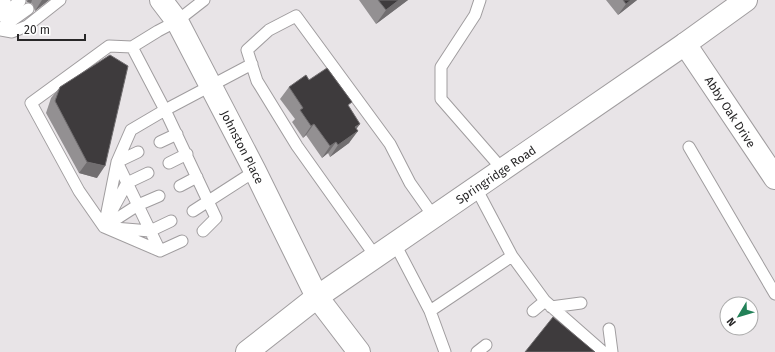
<svg xmlns="http://www.w3.org/2000/svg" width="775" height="352" font-family="'Fira Sans',sans-serif">
  <style>
    .lines { fill: none; stroke-linecap: round; stroke-linejoin: round }
    .lane-casing { stroke: #a09d9f; stroke-width: 13 }
    .street-casing { stroke: #a09d9f; stroke-width: 24 }
    .secondary-casing { stroke: #a09d9f; stroke-width: 24 }
    .lane { stroke: #fff; stroke-width: 11 }
    .street { stroke: #fff; stroke-width: 22 }
    .secondary { stroke: #fff; stroke-width: 22 }
    .wall { fill: #939092 }
    .shaded-wall { fill: #716e70 }
    .building { fill: #3e3b3d; stroke: #716e70 }
    .labels { text-anchor: middle; dominant-baseline: central; stroke-width: 4; stroke-linejoin: round; paint-order: stroke }
    .street-label { font-size: 12px; fill: #282728; stroke: #fff }
  </style>
  <rect width="100%" height="100%" fill="#e8e4e7"/>
  <g class="lines">
    <defs>
      <path id="lane" d="M480 0 475 15 441 67V99L503 170
        M0 4 5 0
        M0 16 20 1
        M0 29 28 9
        M0 30 12 32 27 26 60 0
        M160 142 177 134
        M689 147 775 294
        M117 162 160 251
        M117 162 138 152
        M169 163 187 154
        M180 186 197 177
        M476 188 512 256 545 301 603 352
        M193 211 255 171
        M109 216 127 183 148 173
        M104 227 117 162 131 130 165 110 132 47
        M104 227 138 205 159 196
        M114 228 150 231 171 221
        M203 231 216 218 165 110 252 64
        M182 241 160 251 104 227 79 191 31 103 109 46 132 47 158 31 177 21 204 0
        M395 244 430 311 445 352
        M376 257 297 146 257 81 247 50 269 30 296 16 390 144 410 183 434 217
        M551 307 581 303
        M430 311 512 256
        M533 311 545 301
        M609 329 612 352
        M477 352 486 345"/>
      <path id="street" d="M161 0 177 21 255 171 317 297 359 352
        M685 44 775 178"/>
      <path id="secondary" d="M247 352 317 297 685 44 746 0"/>
    </defs>
    <use href="#lane" class="lane-casing"/>
    <use href="#street" class="street-casing"/>
    <use href="#secondary" class="secondary-casing"/>
    <use href="#lane" class="lane"/>
    <use href="#street" class="street"/>
    <use href="#secondary" class="secondary"/>
  </g>
  <path class="wall" d="M26 0H49L35 11 33 5 31 3 27 2Z
    M359 0H408L376 24Z
    M606 0H637L618 15Z
    M309 80 349 107 356 129 349 143 330 157 328 153 322 158 306 135 303 138 292 122 295 119 280 99 289 87Z
    M60 87 97 178 79 173 46 113 51 98Z"/>
  <path class="shaded-wall" d="M28 0H32L31 3 27 2Z
    M42 0H49L35 11Z
    M399 0H408L376 24 386 10Z
    M631 0H637L618 15 626 4Z
    M314 124 306 135 303 138 311 126Z
    M360 124 352 135 358 131 349 143 330 157 338 145 355 127Z
    M336 142 328 153 322 158 330 146Z
    M87 162 105 166 97 178 79 173Z"/>
  <path class="building" d="M378 0H399L386 10Z
    M623 0H631L626 4Z
    M110 55 128 66 105 166 87 162 55 101 60 87Z
    M327 68 352 102 348 105 360 124 355 127 358 131 338 145 336 142 330 146 314 124 311 126 300 110 303 108 289 87 306 75 309 80Z
    M553 317 595 352H525Z"/>
  <g class="labels">
    <g class="street-label">
      <text transform="translate(730 112) rotate(57)">Abby Oak Drive</text>
      <text transform="translate(242 147) rotate(63)">Johnston Place</text>
      <text transform="translate(496 175) rotate(-34)">Springridge Road</text>
    </g>
  </g>
  <g transform="translate(739 316) rotate(232)"><circle r="19" fill="#ffffff" stroke="#a9a9a9"/>
  <path d="M0-3L7 15L0 10L-7 15Z" fill="#228158"/>
  <text y="-6" font-size="11" font-weight="bold" text-anchor="middle" fill="#282728">N</text>
  </g>
  <path d="M18 34v6h67v-6" fill="none" stroke="#282728" stroke-width="2"/>
  <text x="24" y="34" font-size="12" fill="#282728" stroke="#ffffff" stroke-width="3" paint-order="stroke">20 m</text>
</svg>
